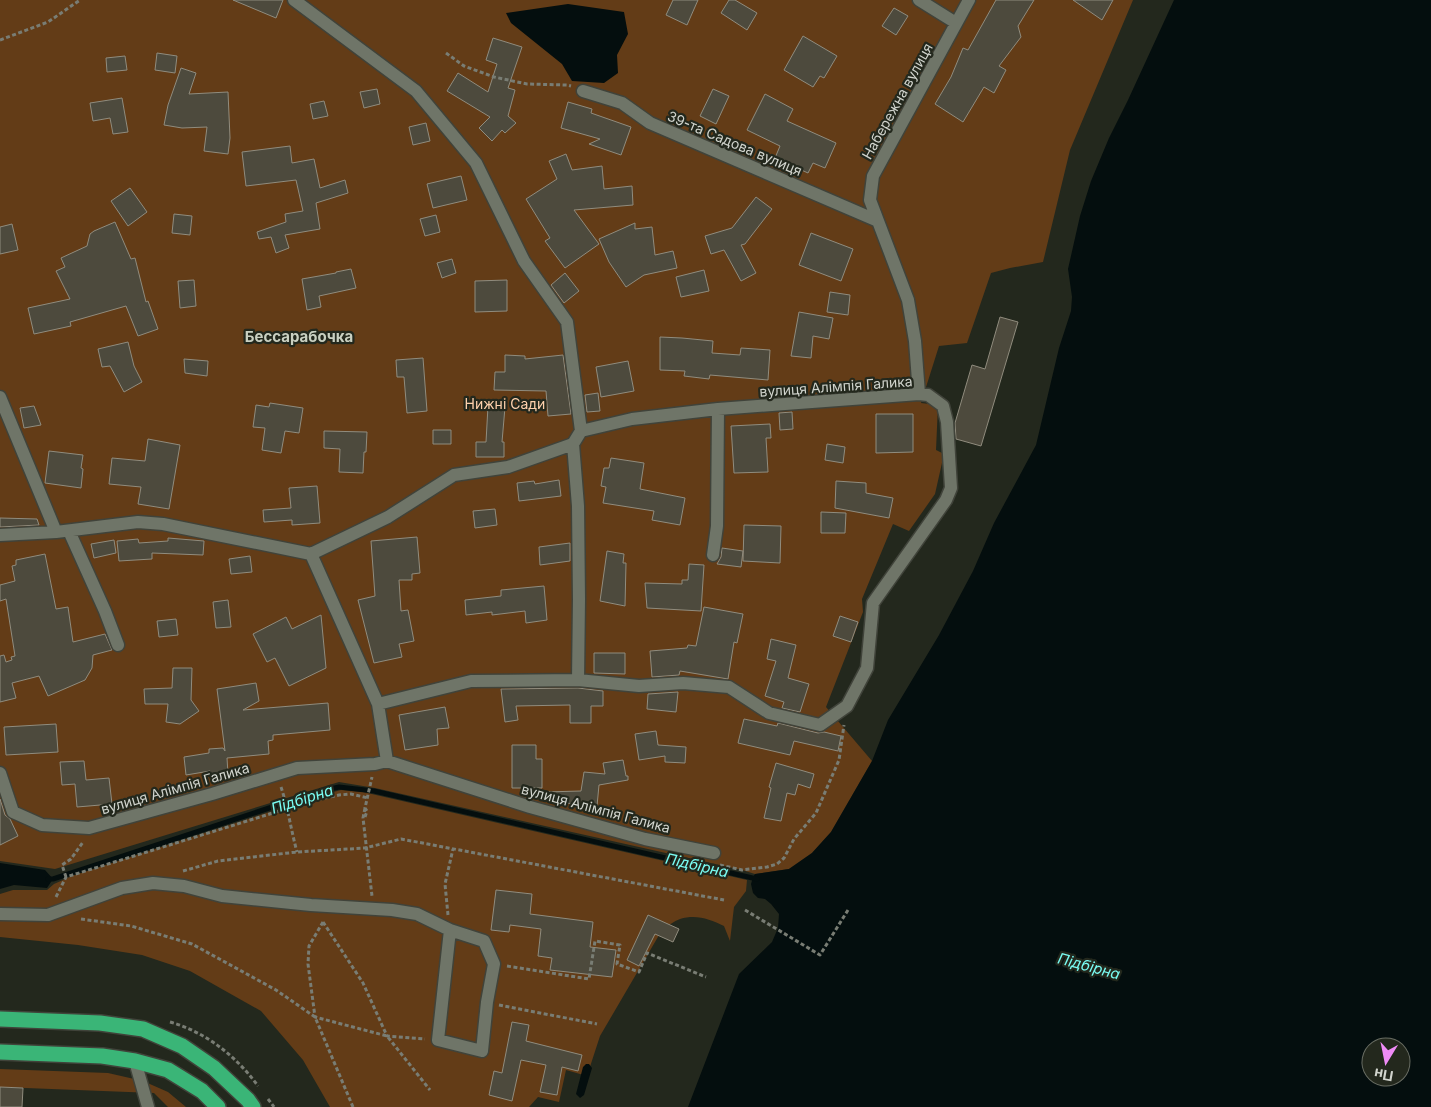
<svg xmlns="http://www.w3.org/2000/svg" width="1431" height="1107" font-family="Inter,sans-serif">
  <style>
    .green { fill: #633c17 }
    .water { fill: #040e0e; fill-rule: evenodd }
    .lines { fill: none; stroke-linecap: round; stroke-linejoin: round }
    .stream { stroke: #040e0e; stroke-width: 5 }
    .building { fill: #4d4a3d; stroke: #908c7e }
    .minor-casing { stroke: #40433a; stroke-width: 15 }
    .highway-casing { stroke: #40433a; stroke-width: 18 }
    .path { stroke: #797d74; stroke-width: 3; stroke-dasharray: 4 2.5; stroke-linecap: butt }
    .minor { stroke: #6f7568; stroke-width: 12 }
    .highway { stroke: #3ab577; stroke-width: 15 }
    .labels { text-anchor: middle; dominant-baseline: central; stroke-width: 4.5; stroke-linejoin: round; paint-order: stroke }
    .street-label { font-size: 14px; fill: #d1d4cd; stroke: #23281d }
    .park-label { font-size: 14px; fill: #fed1ac; stroke: #23281d }
    .neighbourhood-label { font-size: 15px; font-weight: bold; fill: #cad0c1; stroke: #23281d }
    .water-label { font-size: 15px; font-style: italic; fill: #7afdf4; stroke: #23281d }
  </style>
  <rect width="100%" height="100%" fill="#23281d"/>
  <path class="green" d="M0 0H1133L1070 150 1043 262 1010 268 991 273 967 343 939 346 921 403 938 405 936 450 944 454 935 494 909 531 893 524 862 599 863 612 826 707 872 761 831 832 812 853 789 869 755 874 742 870 375 788 339 782 55 869 0 861Z
    M341 790 363 792 747 880 746 891 734 907 730 941 724 926C710 919 696 914 680 919 674 921 668 926 662 930L600 1036 587 1076 566 1070 559 1102 538 1097 529 1107H330L303 1060 261 1011 190 971 142 955 78 945 0 937V894L13 890H47L54 884 72 876 282 808 293 803Z
    M0 1069 108 1073 143 1081 168 1092 186 1107H168L154 1093 0 1087Z"/>
  <path class="water" d="M1174 0H1431V1107H688L739 974 772 942 778 928 779 914 771 904 765 899 758 898 753 893 751 884 753 877 755 874 762 873 789 869 812 853 831 832 872 761 888 720 939 635 973 571 994 523 1036 445 1059 348 1071 311 1072 297 1068 269 1080 216 1091 181 1109 138 1128 100ZM1371 1047H1401V1077H1371Z
    M568 4 624 12 628 34 617 55 618 73 604 83 572 81 562 64 511 23 506 13Z
    M0 863 45 870 53 879 47 888 14 885 0 889Z
    M586 1064H589L592 1068 584 1095 580 1098 576 1094 583 1067Z"/>
  <g class="lines">
    <path class="stream" d="M48 879H53L321 791 339 787 374 791 757 879"/>
  </g>
  <path class="building" d="M233 0H283L276 18Z
    M673 0H698L687 25 666 15Z
    M729 0H735L757 13 747 30 721 13Z
    M996 0H1034L1018 26 1021 37 999 66 1006 70 994 93 984 87 963 122 935 104 951 77 963 48 968 50Z
    M1073 0H1113L1102 20Z
    M894 8 908 16 896 35 882 26Z
    M803 36 837 56 824 78 820 76 813 87 784 70Z
    M493 38 522 47 508 88 515 90 508 116 516 123 505 133 502 130 492 141 479 128 490 117 447 91 458 73 488 92 497 64 486 60Z
    M157 53 177 56 175 73 155 70Z
    M125 56 127 70 107 72 106 58Z
    M181 68 196 73 189 94 228 92 230 138 228 154 204 151 207 127 182 128 164 125 168 105Z
    M377 89 380 104 364 108 360 92Z
    M713 89 729 96 716 124 700 116Z
    M765 94 793 109 787 121 836 143 825 168 813 163 808 173 775 158 780 146 747 130Z
    M122 98 128 132 113 134 110 118 93 121 90 103Z
    M324 101 328 116 313 119 310 104Z
    M568 102 592 109 591 113 631 127 621 155 589 144 600 139 561 128Z
    M426 123 430 141 413 145 409 127Z
    M290 146 292 163 314 159 320 188 345 180 348 193 316 203 320 229 285 235 289 248 276 253 271 237 259 239 257 232 286 222 285 214 303 211 296 180 246 186 242 152Z
    M566 154 572 170 602 166 604 189 632 186 633 205 574 210 599 244 565 268 545 241 550 238 526 199 557 179 549 161Z
    M461 176 467 200 433 208 427 184Z
    M130 188 147 212 128 226 111 201Z
    M756 197 772 209 745 244 741 245 756 273 741 281 724 250 711 254 705 236 732 228Z
    M174 214 192 216 190 235 172 233Z
    M436 215 440 232 425 236 420 219Z
    M115 222 131 259 135 258 146 302 148 301 158 329 138 336 126 306 70 322 71 326 34 334 28 308 70 299 56 271 65 267 61 258 87 246 90 234 94 231Z
    M635 223V229L652 227 655 255 673 251 677 268 644 275 626 287 609 262 599 239Z
    M12 224 18 250 0 254V227Z
    M811 233 853 249 841 281 799 265Z
    M452 259 456 273 442 278 437 263Z
    M351 269 356 288 319 296 321 307 307 310 302 279 336 273V272Z
    M704 270 709 291 681 297 676 277Z
    M565 273 579 291 564 303 551 285Z
    M194 280 196 306 180 308 178 281Z
    M507 280V311L475 312V281Z
    M830 292 850 295 848 315 827 312Z
    M799 312 833 318 829 339 813 336 811 358 791 356Z
    M1000 317 1018 322 981 446 956 439 955 423 972 365 985 369Z
    M660 337 682 338 713 341 712 353 740 355 741 348 770 350 768 380 710 375 709 379 684 376 685 371 660 370Z
    M128 342 134 366 142 382 124 392 110 366 102 367 98 349Z
    M505 355 525 356V359L563 355 571 414 548 416 546 391 494 390 495 372H505Z
    M423 358 427 411 407 413 404 377H397L396 360Z
    M184 359 208 361 207 376 185 373Z
    M628 361 634 391 601 397 596 367Z
    M598 393 600 411 587 412 585 395Z
    M270 403 303 408 299 433 285 431 281 453 262 450 265 428 253 427 256 405 269 407Z
    M34 406 41 425 24 428 20 408Z
    M488 406 505 407 502 442H504V457H476V442H486Z
    M792 412 793 429 780 430 779 413Z
    M876 414H913V452L876 453Z
    M770 424 771 438H766L768 472 734 473 731 426Z
    M433 430H451V444H433Z
    M324 431 367 432 366 452H364L363 473 339 472 340 449 324 448Z
    M148 439 180 445 169 509 138 504 141 487 109 484 112 458 145 461Z
    M827 444 845 447 843 463 825 460Z
    M49 451 83 455 81 468 83 469 81 488 45 483Z
    M611 458 644 463 640 489 685 498 680 525 652 520 654 511 603 503 606 487 601 486 604 468H609Z
    M559 480 561 496 519 501 517 483 534 481 535 484Z
    M836 481 866 483V493L893 498 889 518 835 508Z
    M317 486 320 523 292 525V520L264 522 263 510 291 508 289 488Z
    M495 509 497 525 475 528 473 511Z
    M821 512 846 513 845 533H821Z
    M0 518 37 519 39 525 0 527Z
    M744 525 781 526 780 563 743 561Z
    M417 537 420 573 412 574V580H399L401 611 408 610 414 641 399 644 402 657 374 663 358 600 375 596 371 541Z
    M168 538 204 541 203 555 152 553V559L119 561 117 541 138 539 139 543 168 541Z
    M114 540 116 553 94 558 91 544Z
    M570 543V561L540 565 539 547Z
    M722 548 743 551 741 567 717 564 721 557Z
    M607 551 624 554 623 563H626L625 606 600 601Z
    M45 554 56 609 68 607 73 642 105 634 112 650 93 655 92 668 85 680 48 696 39 676 12 683 16 698 0 702V656L4 655 6 662 12 660 11 657 15 656 6 599 0 601V585L15 581 12 566 16 565V560Z
    M250 556 252 572 231 574 229 559Z
    M689 564 704 565 701 611 647 608 645 583 682 584V580H688Z
    M544 586 547 620 526 623 525 611 492 615V612L466 615 465 600 501 596V590Z
    M228 600 231 627 216 628 213 602Z
    M704 607 743 614 737 643 734 642 728 679 680 671 679 675 652 677 650 651 687 648 688 645 696 646Z
    M321 615 326 668 289 686 275 658 267 662 253 634 286 617 292 629Z
    M840 616 858 622 851 642 833 636Z
    M176 619 178 635 159 637 157 621Z
    M771 639 796 645 788 678 809 684 800 712 782 708 784 702 765 696 776 661 767 659Z
    M594 653H625V674L594 673Z
    M173 668H192L191 700 199 711 180 724 166 722 168 704H145L144 689 172 688Z
    M256 683 259 701 243 710 328 703 330 730 273 735V740L268 741 269 754 227 758 228 774 211 775 210 771 186 775 184 757 209 753V749L223 748 225 751 217 689Z
    M578 688 603 691V706H591V723H570V705L516 706 518 720 505 722 501 689Z
    M678 692 676 712 647 709 648 694Z
    M445 707 449 728 437 729 438 745 405 750 399 715Z
    M744 719 777 726 778 723 818 733 824 732 841 736 838 751 794 741 790 755 738 743Z
    M56 724 58 752 6 755 4 727Z
    M656 731 658 745 686 747 685 763 665 762V756L639 760 635 734Z
    M512 745H536V759H542V788H512Z
    M623 760 626 776H628V780L599 785 597 806 544 801V792L581 791 584 772 605 774 603 763Z
    M84 761 86 780 109 778 112 804 77 807 75 784 62 785 60 762Z
    M776 763 814 774 810 788 798 784 795 795 787 793 781 821 764 818 771 788 769 787Z
    M0 799 5 815 10 819 18 836 0 845Z
    M496 890 532 894 530 914 593 922 590 947 616 950 612 977 550 970 552 958 538 956 541 929 510 925 509 932 491 930Z
    M648 915 679 929 673 942 655 934 639 966 627 960Z
    M512 1022 529 1025 526 1041 582 1055 578 1071 562 1067 557 1095 540 1092 546 1065 521 1060 512 1101 489 1095 494 1071 502 1073Z
    M0 1087 23 1088 22 1107H0Z"/>
  <g class="lines">
    <defs>
      <path id="minor" d="M294 0 416 91 476 163 524 261 567 322 581 431
        M919 0 956 23
        M583 91 622 103 650 123 878 221
        M919 394 915 341 908 300 870 200 873 176 969 0
        M0 397 56 532
        M573 444 578 506 579 599 578 680
        M69 531 105 611 118 645
        M0 535 56 532 138 522 163 524 311 554 388 517 454 475 508 467 573 444 581 431 632 419 718 409 919 394 928 395 943 406 947 422 951 488 946 500 873 603 867 668 847 706 820 725 769 713 729 687 683 683 639 686 578 680 471 681 378 704
        M311 554 378 704 387 761
        M713 555 717 526 718 409
        M0 773 13 812 42 825 89 828 212 794 297 768 375 764 387 761 530 807 645 839 714 853
        M0 914 48 915 122 888 153 883 184 886 222 896 311 905 392 910 417 914 450 930 438 1040 482 1051 487 1002 494 964 484 941 450 930
        M135 1061 148 1107"/>
      <path id="highway" d="M0 1019 100 1023 143 1029 182 1046 214 1068 248 1100 253 1107
        M0 1052 102 1056 135 1061 168 1070 202 1091 218 1107"/>
    </defs>
    <use href="#minor" class="minor-casing"/>
    <use href="#highway" class="highway-casing"/>
    <path class="path" d="M0 40 48 22 80 0
      M446 53 464 66 494 77 527 84 567 85 571 86
      M281 787C288 808 291 830 297 852
      M365 808 363 818 372 896
      M365 817 367 811 365 808 372 777
      M720 865 742 870 767 867 777 864 784 858 794 839 816 813 839 760 844 725
      M183 871 218 861 297 852 365 848 401 839 724 900
      M66 877 62 865 71 859 83 842
      M56 897 66 877 315 800 339 795 351 794 368 798
      M745 910 820 955 848 910
      M448 915 445 884 453 849
      M81 919 131 926 192 944 276 990 315 1017 353 1107
      M323 922 309 946 308 964 315 1017 387 1036 430 1090
      M323 922 363 983 387 1036 425 1039
      M507 966 589 979 595 941 620 945 617 964 639 972 647 953 706 977
      M499 1005 597 1024
      M170 1022C206 1032 237 1057 258 1086
      M268 1099 274 1107"/>
    <use href="#minor" class="minor"/>
    <use href="#highway" class="highway"/>
  </g>
  <g class="labels">
    <g class="street-label">
      <text transform="translate(897 101) rotate(-61)">Набережна вулиця</text>
      <text transform="translate(735 143) rotate(23)">39-та Садова вулиця</text>
      <text transform="translate(836 386) rotate(-4)">вулиця Алімпія Галика</text>
      <text transform="translate(175 788) rotate(-16)">вулиця Алімпія Галика</text>
      <text transform="translate(596 808) rotate(15)">вулиця Алімпія Галика</text>
    </g>
    <g class="park-label">
      <text x="505" y="403">Нижні Сади</text>
    </g>
    <g class="neighbourhood-label">
      <text x="299" y="336">Бессарабочка</text>
    </g>
    <g class="water-label">
      <text transform="translate(302 799) rotate(-18)">Підбірна</text>
      <text transform="translate(697 865) rotate(13)">Підбірна</text>
      <text transform="translate(1089 966) rotate(15)">Підбірна</text>
    </g>
  </g>
  <g transform="translate(1386 1062) rotate(190)"><circle r="24" fill="#23281d" stroke="#696d63"/>
  <path d="M0-4L9 19L0 12L-9 19Z" fill="#ef8bf6"/>
  <text y="-8" font-size="14" font-weight="bold" text-anchor="middle" fill="#d1d4cd">Пн</text>
  </g>
</svg>
